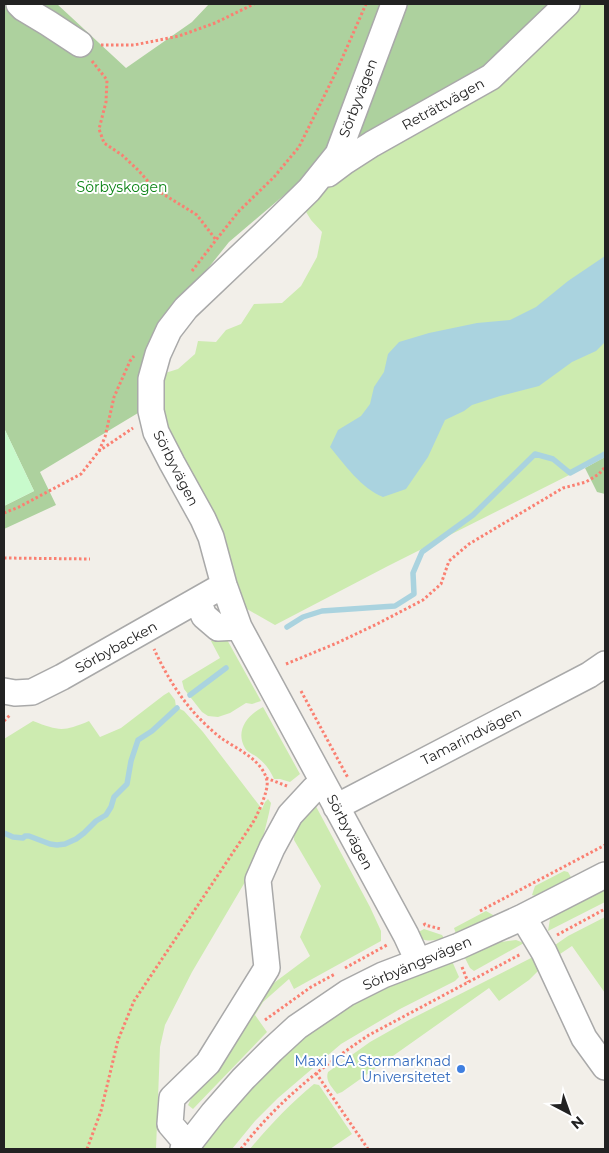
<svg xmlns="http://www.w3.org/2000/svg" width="609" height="1153" font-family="Montserrat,sans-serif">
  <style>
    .grass { fill: #cdebb0 }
    .forest { fill: #add19e }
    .park { fill: #c8facc }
    .water { fill: #aad3df }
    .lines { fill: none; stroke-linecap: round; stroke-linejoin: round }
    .stream { stroke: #aad3df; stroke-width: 5.5 }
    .minor-casing { stroke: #a9a9a9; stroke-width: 28 }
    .path { stroke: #fa8072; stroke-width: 3; stroke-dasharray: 2.5 2.5; stroke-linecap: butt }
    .minor { stroke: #fff; stroke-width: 25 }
    .shop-dot { fill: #3f7fe0; stroke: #fff; stroke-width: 2 }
    .labels { text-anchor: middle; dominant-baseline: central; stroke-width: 4; stroke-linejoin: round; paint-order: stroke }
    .street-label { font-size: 14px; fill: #222; stroke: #fff }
    .park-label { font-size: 14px; fill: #0c8416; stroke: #fff }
    .shop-label { font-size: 14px; fill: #366cbe; stroke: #fff; text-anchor: end }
  </style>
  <rect width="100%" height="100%" fill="#f2efe9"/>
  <path class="grass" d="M582 4H605V457L388 566 275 625 240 605 167 435 159 381 162 374 178 369 195 354 198 341 216 342 226 330 241 324 254 304 282 303 301 286 317 257 322 232 311 220 303 207 327 185 535 51 565 23Z
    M225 636 261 701 252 704 246 703 230 713 218 717 208 716 202 712 184 689 182 681 220 658 211 641Z
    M169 692 175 700 176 707 184 711 203 732 262 809 265 802 268 799 271 803 269 813 261 846 245 882 192 972 165 1025 160 1047 156 1149H4V739L33 721C59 731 63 732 89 721L100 737 121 728 164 695Z
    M263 707 300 774 290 782 280 779H274C270 770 265 763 257 757 253 754 247 752 245 748 235 731 247 715 263 707Z
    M312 799 370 907 381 931V941L294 989 289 979 263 1002 255 1015 267 1032 193 1109 188 1105 197 1086 251 1000 310 956 300 937 321 886 294 840 295 817Z
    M564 871 568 872 572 879 539 897 532 895 535 886Z
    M605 887V902L548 931 550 919 556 911Z
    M486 911 493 915 492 918 456 934 454 928Z
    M605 917V993L572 946 560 954 555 945 568 936Z
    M424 929 442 935 444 938C434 941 423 943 415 934Z
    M516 940 524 943 474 971 470 968 464 956 501 942Z
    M533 957 541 968 529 980 499 1001 489 988 342 1092 337 1094C332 1087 325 1081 328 1072L370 1042 409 1020Z
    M452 961 459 977 455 981 400 1009 341 1044 278 1098 255 1121 232 1149H202L234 1107 265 1073 306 1036 350 1005 405 975Z
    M314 1084 319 1085 352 1134 330 1149H250C269 1126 290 1104 314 1084Z"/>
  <path class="forest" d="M4 4H57L126 68 192 22 209 4H554L485 74 340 159 289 191 229 242 174 311 147 378 138 413 40 472 56 505 4 529V506L34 491 4 428Z
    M605 457V494L597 492 585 468Z"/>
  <path class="park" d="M4 428 34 491 4 506Z"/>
  <path class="water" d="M605 256V342L596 351 572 362 539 386 500 396 472 405 464 411 445 420 428 457 406 489 383 497C362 489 344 464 330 447L338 430 361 416 370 404 374 387 384 372 388 354 399 342 429 333 477 323 510 320 536 307 568 281Z"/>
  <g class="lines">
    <path class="stream" d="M287 627 303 617 322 611 395 606 414 594 413 573 422 552 473 515 535 454 553 459 570 473 605 454
      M190 695 226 668
      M4 833 13 837 23 838 25 836H29L50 844 57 845 65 844 76 839 84 833 96 821 106 815 111 807 114 797 127 784 131 761 138 740 152 731 177 708"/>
    <defs>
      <path id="minor" d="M19 4 23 8 48 23 80 44
        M394 4 338 154 309 190 266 232 186 308 169 330 158 354 151 379V411L156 432 172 463 203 519 211 537 224 585 239 627 406 935 418 961
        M328 174 344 162 372 144 491 77 567 4
        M198 601 204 616 218 628 239 627
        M4 691 15 693 32 692 62 677 224 585
        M336 807 589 675 605 664
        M523 917 544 952 584 1038 605 1067
        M188 1145 170 1124 172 1098 208 1063 267 968 258 880 272 848 290 815 314 789 324 784
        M183 1149 188 1145 213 1113 243 1079 272 1050 297 1027 347 993 383 975 459 946 523 917 605 875"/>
    </defs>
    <use href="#minor" class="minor-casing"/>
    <path class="path" d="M101 45H134L179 36 215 23 254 4
      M92 61 107 80 106 102 99 129 104 143 122 155 138 170 155 189 197 215 216 240
      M192 271 216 240 239 211 274 177 299 147 337 70 366 4
      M99 451 105 437 114 397 130 361 134 356
      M4 513 19 507 81 474 99 451 133 428
      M4 558 90 559
      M286 664 337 643 377 624 423 600 441 584 449 561 469 544 563 488 586 482 599 474 605 467
      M301 691 348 778
      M4 721 11 714
      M266 778 287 786
      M480 911 605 845
      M424 923 425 925 441 929
      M557 935 605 909
      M462 967 468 982
      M345 968 387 945
      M265 1020 311 987 335 974
      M316 1073 368 1149
      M87 1149 101 1111 118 1040 134 1001 252 824C257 816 269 790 267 781 263 760 237 749 221 738 213 732 205 724 198 717 180 698 165 673 154 649
      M241 1149C276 1103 321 1067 369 1035L521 954"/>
    <use href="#minor" class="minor"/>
  </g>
  <circle class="shop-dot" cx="461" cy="1069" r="5"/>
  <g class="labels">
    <g class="street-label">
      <text transform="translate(358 98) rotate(-69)">Sörbyvägen</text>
      <text transform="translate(443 104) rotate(-29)">Reträttvägen</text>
      <text transform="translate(176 468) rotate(63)">Sörbyvägen</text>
      <text transform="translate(116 647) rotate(-29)">Sörbybacken</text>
      <text transform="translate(471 736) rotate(-27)">Tamarindvägen</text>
      <text transform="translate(350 832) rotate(62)">Sörbyvägen</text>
      <text transform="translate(417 963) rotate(-23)">Sörbyängsvägen</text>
    </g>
    <g class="park-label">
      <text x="122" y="187">Sörbyskogen</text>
    </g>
    <g class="shop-label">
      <text x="451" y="1061">Maxi ICA Stormarknad<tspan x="451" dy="16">Universitetet</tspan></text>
    </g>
  </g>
  <rect width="609" height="1153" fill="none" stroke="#222222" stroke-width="10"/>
  <g transform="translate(569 1113) rotate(139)" stroke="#ffffff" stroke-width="4" paint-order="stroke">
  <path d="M0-4L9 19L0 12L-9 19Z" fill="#222222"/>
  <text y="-8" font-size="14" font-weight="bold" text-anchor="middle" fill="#222222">N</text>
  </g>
</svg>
